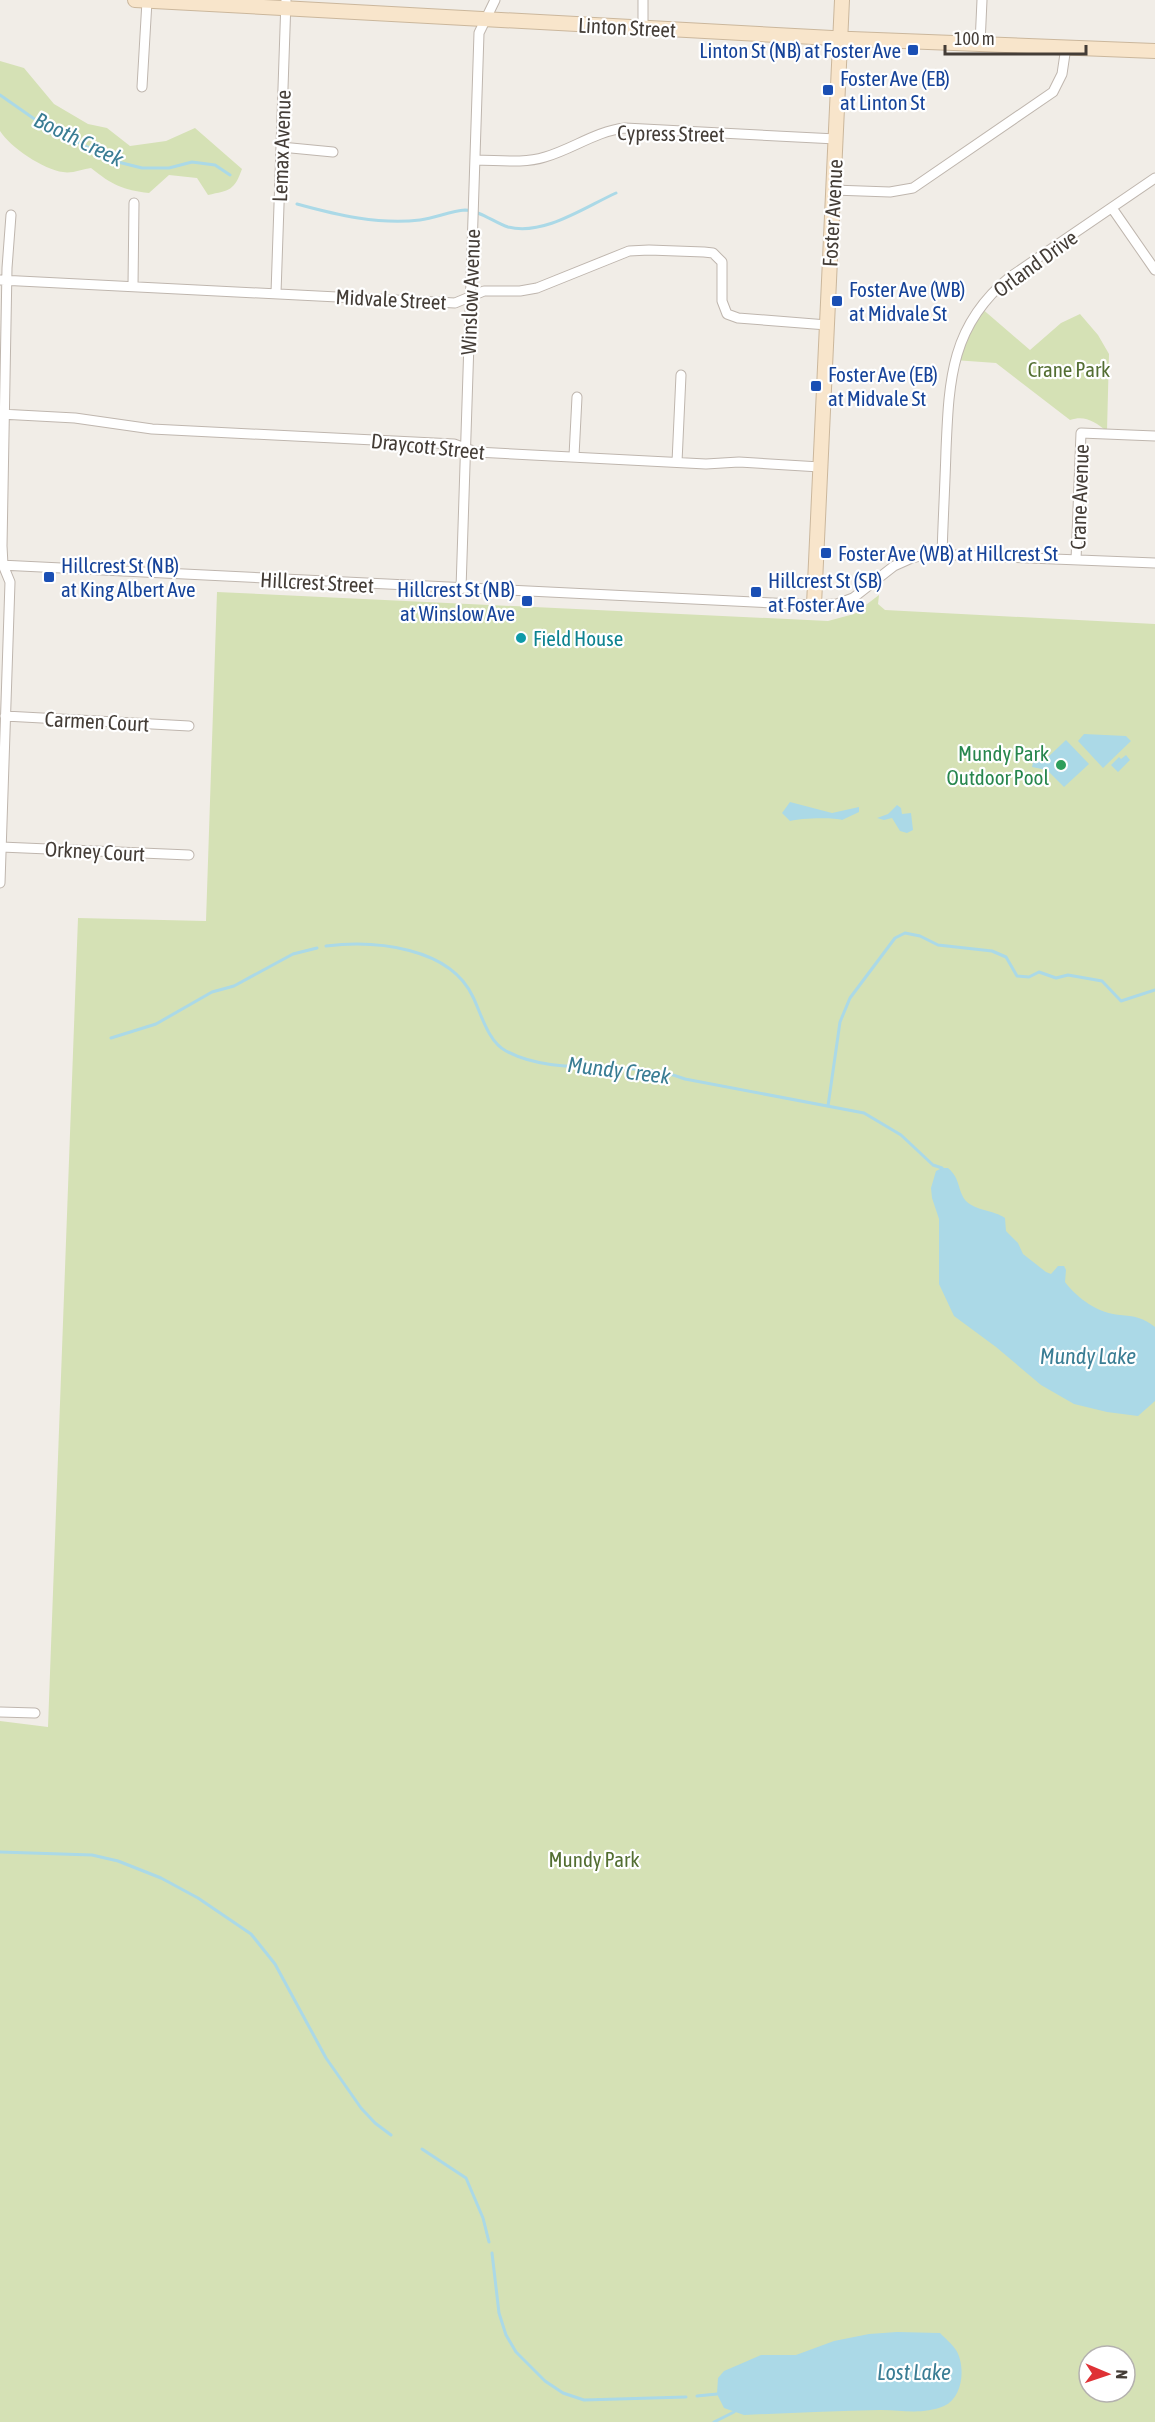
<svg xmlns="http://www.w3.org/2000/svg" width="1155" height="2422" font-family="'Asap Condensed',sans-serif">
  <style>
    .green { fill: #d5e1b5; fill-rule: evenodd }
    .water { fill: #abd9e7 }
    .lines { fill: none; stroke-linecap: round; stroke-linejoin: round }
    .stream { stroke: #abd9e7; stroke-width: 3 }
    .street-casing { stroke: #bfb6ae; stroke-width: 11 }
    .secondary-casing { stroke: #cbb79c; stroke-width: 16 }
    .street { stroke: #fff; stroke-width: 9 }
    .secondary { stroke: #f8e5cb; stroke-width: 14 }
    .transit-dot { fill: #1a4fb4; stroke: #fff; stroke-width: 2 }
    .culture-dot { fill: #0f9aa8; stroke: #fff; stroke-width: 2 }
    .leisure-dot { fill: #2e9e5b; stroke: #fff; stroke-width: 2 }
    .labels { text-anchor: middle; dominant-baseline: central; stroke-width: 4.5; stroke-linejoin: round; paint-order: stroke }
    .street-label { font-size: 21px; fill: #443d37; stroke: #fff }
    .transit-label { font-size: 21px; fill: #164399; stroke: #fff; text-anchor: start }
    .park-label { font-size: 21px; fill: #536e32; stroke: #fff }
    .culture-label { font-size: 21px; fill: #0d838f; stroke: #fff; text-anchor: start }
    .leisure-label { font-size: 21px; fill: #27864d; stroke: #fff; text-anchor: end }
    .water-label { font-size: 22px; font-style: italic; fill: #3a7d94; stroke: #fff }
  </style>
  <rect width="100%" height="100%" fill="#f1ede7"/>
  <path class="green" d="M0 61 24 68 54 104 88 124 107 128 130 146 166 141 195 128 242 169C234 191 230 190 208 195L197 178 169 175 149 193C123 190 112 185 91 168 83 169 71 174 63 172 44 170 10 147 0 131Z
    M980 307 1030 350 1061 323 1080 314 1098 335 1109 354 1107 431C1094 422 1086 415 1070 420L996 363 954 360Z
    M217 592 828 621 854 614 879 595 878 604 885 610 1155 624V2422H0V1721L48 1727 78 918 206 921ZM1089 2356H1125V2392H1089Z"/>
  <path class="water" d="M1084 734 1126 736 1131 741 1103 768 1078 741Z
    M1066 740 1089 764 1064 787 1047 770 1032 767 1035 754 1049 756Z
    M1126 755 1130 760 1118 772 1111 765 1119 757 1121 759Z
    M790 802 832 813 859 807V812L842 820C835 817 798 818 790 821L782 813Z
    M897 805 901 808 902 814 911 813 913 830 907 833 900 831 892 818 884 820 877 818 888 814Z
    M942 1168H948C961 1179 957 1190 966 1201 976 1211 994 1210 1005 1218L1006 1231 1018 1243 1023 1254 1046 1272 1051 1274 1058 1266H1064L1066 1270 1065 1282C1078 1299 1098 1313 1120 1315 1134 1316 1144 1318 1155 1327V1401L1138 1416 1107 1412 1074 1404 1041 1385 996 1347 954 1316 939 1284V1219L932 1198 931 1188 936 1171Z
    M897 2332 940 2333C945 2338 952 2344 956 2350 966 2366 963 2398 944 2406 922 2415 903 2410 881 2410 835 2411 789 2413 744 2415L724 2408 717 2394 718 2378 724 2371 745 2362 761 2355H796L834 2341 869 2334Z"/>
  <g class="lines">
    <path class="stream" d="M0 95 43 125 118 162 142 168H169L192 162 215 165 230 175
      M297 204C337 215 379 225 420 220 436 218 450 211 465 210 479 210 495 223 508 227 544 236 585 207 616 193
      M326 946C375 940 450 947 473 997 481 1013 488 1042 506 1051 558 1079 627 1057 685 1079L864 1113 901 1135 933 1165 942 1168
      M111 1038 156 1024 212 992 234 986 293 954 317 948
      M828 1106 840 1022 850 998 895 938 905 933 920 936 938 945 992 951 1006 957 1017 976 1029 977 1039 972 1056 978 1068 975 1102 981 1121 1001 1155 990
      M0 1852 92 1855 118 1861 161 1878 198 1898 251 1934 275 1964 326 2058 361 2108 375 2123 391 2135
      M422 2149 466 2178 483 2218 489 2242
      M492 2253 499 2313 506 2335 516 2352 545 2381 563 2393 584 2400 686 2397
      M697 2396 717 2394
      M714 2422 734 2412"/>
    <defs>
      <path id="street" d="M643 27V0
        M980 44 982 0
        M142 87 147 1
        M281 147 333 152
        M475 160C498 160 523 164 545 157 573 149 596 131 625 128L836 139
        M833 190 890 192 913 188 1053 92 1062 74 1066 47
        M1112 208 1155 270
        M0 280 455 303 484 291H520L537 288 629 251 649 250 704 252 713 253 722 262V301L727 314 738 318 827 325
        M133 286 134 203
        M276 293 286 0
        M0 414 75 418 152 429 454 444 476 452 706 464 739 462 820 467
        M574 456 577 397
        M677 462 681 375
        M942 555C943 520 945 485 946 450 949 379 951 325 1010 277L1155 178
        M1076 560 1081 433 1155 436
        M0 565 814 605 837 604 853 598 894 566 912 558 929 554 1155 563
        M461 589 479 33 495 0
        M5 716 189 726
        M1 847 189 855
        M0 883 10 582 3 565 2 546 7 268 11 215
        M0 1712 35 1713"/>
      <path id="secondary" d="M135 0 851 39 1155 51
        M814 605 842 0"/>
    </defs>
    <use href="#street" class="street-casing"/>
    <use href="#secondary" class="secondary-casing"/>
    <use href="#street" class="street"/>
    <use href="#secondary" class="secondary"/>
  </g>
  <g class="transit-dot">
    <rect x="907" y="44" width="12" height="12" rx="3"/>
    <rect x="822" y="84" width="12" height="12" rx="3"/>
    <rect x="831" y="295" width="12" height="12" rx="3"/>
    <rect x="810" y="380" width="12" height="12" rx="3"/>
    <rect x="820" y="547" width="12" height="12" rx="3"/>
    <rect x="43" y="571" width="12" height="12" rx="3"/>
    <rect x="750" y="586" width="12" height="12" rx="3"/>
    <rect x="521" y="595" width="12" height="12" rx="3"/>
  </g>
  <circle class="culture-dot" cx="521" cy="638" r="6"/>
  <circle class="leisure-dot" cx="1061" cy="765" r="6"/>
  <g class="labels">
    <g class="street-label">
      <text transform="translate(627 27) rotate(3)">Linton Street</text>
      <text transform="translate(671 133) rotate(1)">Cypress Street</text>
      <text transform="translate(281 146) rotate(-88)">Lemax Avenue</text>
      <text transform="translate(832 213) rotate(-87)">Foster Avenue</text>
      <text transform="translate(1035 263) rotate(-36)">Orland Drive</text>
      <text transform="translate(470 292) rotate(-88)">Winslow Avenue</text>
      <text transform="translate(391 299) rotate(3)">Midvale Street</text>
      <text transform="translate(428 446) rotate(6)">Draycott Street</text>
      <text transform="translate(1079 497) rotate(-88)">Crane Avenue</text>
      <text transform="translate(317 582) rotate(3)">Hillcrest Street</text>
      <text transform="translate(97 721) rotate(3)">Carmen Court</text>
      <text transform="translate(95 851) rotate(3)">Orkney Court</text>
    </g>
    <g class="transit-label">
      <text x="901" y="50" text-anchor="end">Linton St (NB) at Foster Ave</text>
      <text x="840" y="78">Foster Ave (EB)<tspan x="840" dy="24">at Linton St</tspan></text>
      <text x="849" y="289">Foster Ave (WB)<tspan x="849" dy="24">at Midvale St</tspan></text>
      <text x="828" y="374">Foster Ave (EB)<tspan x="828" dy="24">at Midvale St</tspan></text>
      <text x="838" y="553">Foster Ave (WB) at Hillcrest St</text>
      <text x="61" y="565">Hillcrest St (NB)<tspan x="61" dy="24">at King Albert Ave</tspan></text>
      <text x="768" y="580">Hillcrest St (SB)<tspan x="768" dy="24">at Foster Ave</tspan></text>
      <text x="515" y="589" text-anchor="end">Hillcrest St (NB)<tspan x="515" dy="24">at Winslow Ave</tspan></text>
    </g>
    <g class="park-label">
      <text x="1069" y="369">Crane Park</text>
      <text x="594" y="1859">Mundy Park</text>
    </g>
    <g class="culture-label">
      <text x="533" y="638">Field House</text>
    </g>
    <g class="leisure-label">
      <text x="1049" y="753">Mundy Park<tspan x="1049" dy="24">Outdoor Pool</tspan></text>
    </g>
    <g class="water-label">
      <text transform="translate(79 139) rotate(26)">Booth Creek</text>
      <text transform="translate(619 1070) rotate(7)">Mundy Creek</text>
      <text x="1088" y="1356">Mundy Lake</text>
      <text x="914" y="2372">Lost Lake</text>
    </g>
  </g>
  <g transform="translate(1107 2374) rotate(92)"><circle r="28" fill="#ffffff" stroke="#b4b1af" stroke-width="1.5"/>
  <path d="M0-4.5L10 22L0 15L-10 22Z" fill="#df3135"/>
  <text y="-9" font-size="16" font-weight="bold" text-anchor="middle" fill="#443d37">N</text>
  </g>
  <path d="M945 45v9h141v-9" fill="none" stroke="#443d37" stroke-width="3"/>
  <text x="954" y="45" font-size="18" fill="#443d37" stroke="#ffffff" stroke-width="4.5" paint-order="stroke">100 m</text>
</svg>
